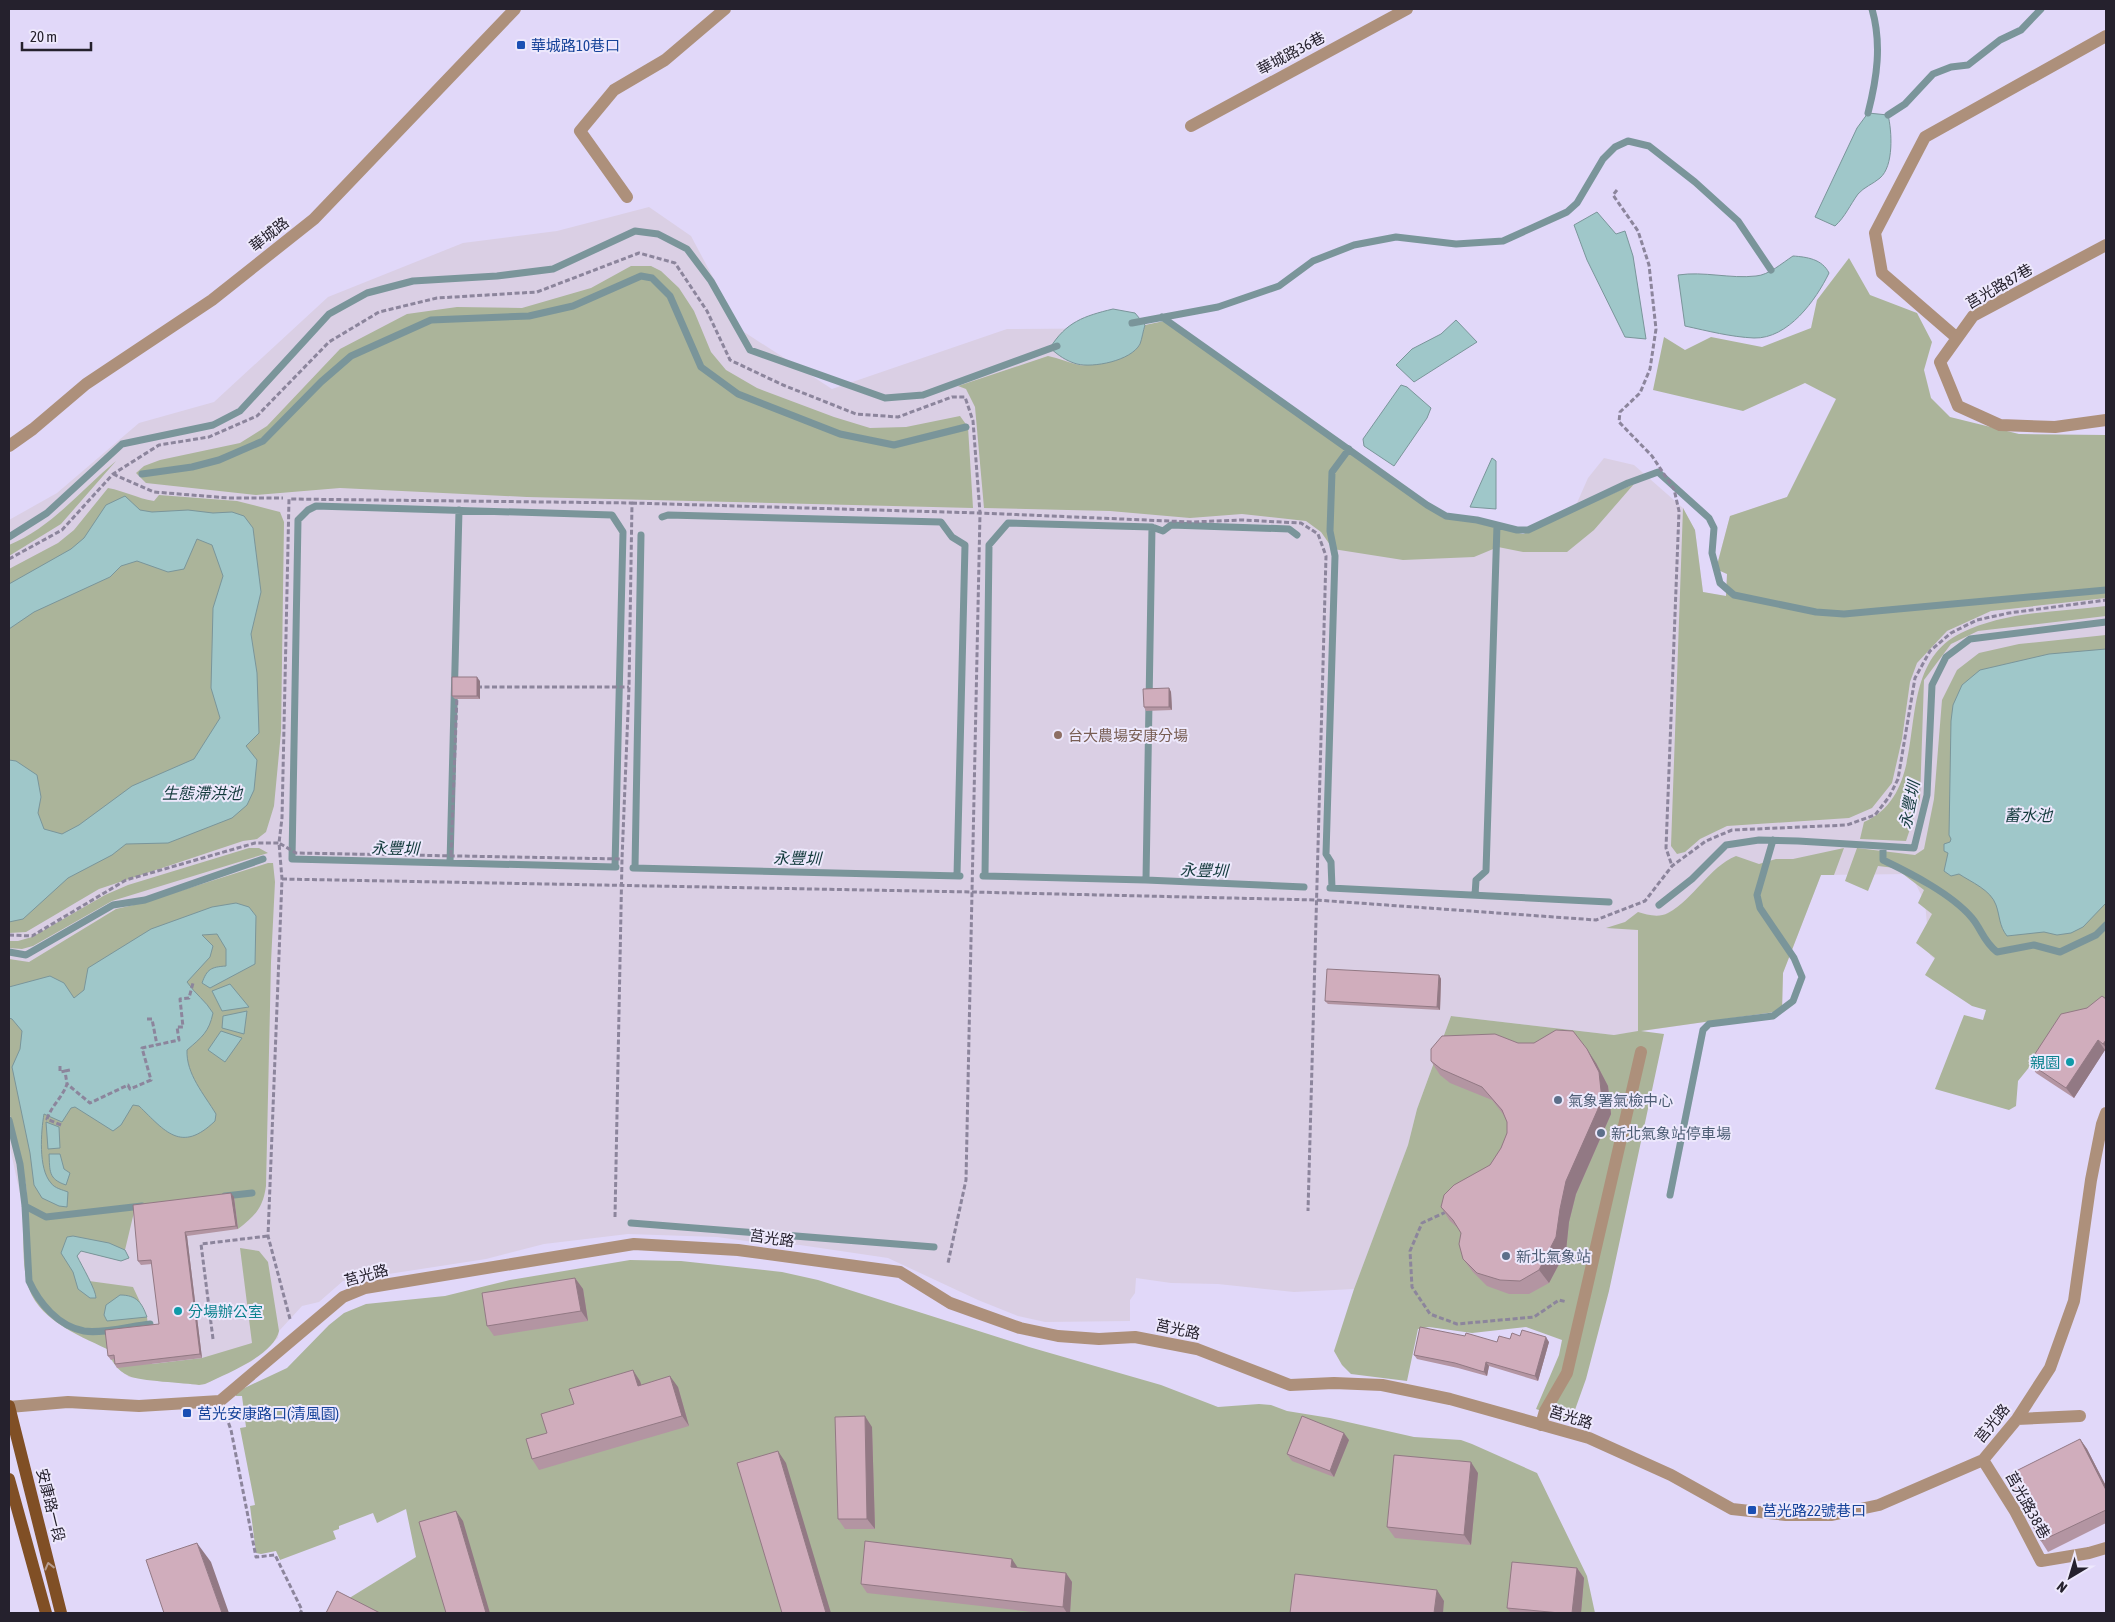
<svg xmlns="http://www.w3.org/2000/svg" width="2115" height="1622" font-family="'Asap Condensed','Noto Sans TC',sans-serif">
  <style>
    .education { fill: #dacfe4 }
    .green { fill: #abb49a }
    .water { fill: #9fc7c9; stroke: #7a959a }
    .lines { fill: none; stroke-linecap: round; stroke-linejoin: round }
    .stream { stroke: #7a959a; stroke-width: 7 }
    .path { stroke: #8c859c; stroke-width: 3; stroke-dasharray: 5 2.5; stroke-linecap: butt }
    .minor { stroke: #ad907b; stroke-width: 12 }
    .major { stroke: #804f25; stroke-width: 12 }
    .wall { fill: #b395a2 }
    .shaded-wall { fill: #927984 }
    .building { fill: #d0adbc; stroke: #927984 }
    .oneway { stroke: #b69c90 }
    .transit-dot { fill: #1a4fb4; stroke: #ede8fc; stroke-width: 2 }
    .education-dot { fill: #8d6e63; stroke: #ede8fc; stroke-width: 2 }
    .culture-dot { fill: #0f9aa8; stroke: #ede8fc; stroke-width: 2 }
    .service-dot { fill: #5c6f8a; stroke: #ede8fc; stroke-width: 2 }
    .labels { text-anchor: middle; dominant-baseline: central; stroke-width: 4; stroke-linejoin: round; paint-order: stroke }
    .transit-label { font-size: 15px; fill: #164399; stroke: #ede8fc; text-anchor: start }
    .street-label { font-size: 15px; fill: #25212d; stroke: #ede8fc }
    .education-label { font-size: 15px; fill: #785e54; stroke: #ede8fc; text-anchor: start }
    .culture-label { font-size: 15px; fill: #0d838f; stroke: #ede8fc; text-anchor: end }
    .service-label { font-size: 15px; fill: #4e5e75; stroke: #ede8fc; text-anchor: start }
    .water-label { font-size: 16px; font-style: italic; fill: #133a3c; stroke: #ede8fc }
  </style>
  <rect width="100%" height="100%" fill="#e1d8f9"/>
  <path class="education" d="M649 207 691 236 741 330 832 389 1007 329 1151 328 1404 502 1521 550 1569 521 1588 478 1604 458 1634 465 1683 508 1695 530 1703 592 1726 596 1727 574 1716 569 1730 516 1787 497 1796 480 2106 455V995L1988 1010 1930 955 1925 903 1911 874 1821 875 1783 973 1782 1011 1614 1035 1451 1016 1417 1109 1408 1145 1354 1289 1294 1292 1218 1284 1171 1283 1136 1278 1135 1293 1130 1300V1321L1045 1322 1018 1316 978 1300 888 1258 800 1245 761 1243 717 1237 628 1234 544 1244 486 1259 343 1281 319 1302 302 1306 279 1331 278 1338 252 1361 205 1384 199 1385 129 1377 117 1368 111 1360 107 1349 52 1319 33 1297 27 1281 23 1208 9 1143V520L57 493 139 423 214 402 328 297 463 243 557 231Z"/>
  <path class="green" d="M1849 258 1870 295 1917 313 1932 342 1924 370 1931 398 1950 417 2019 434 2106 435V598L1991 611 1947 631 1917 663 1910 682 1902 739 1892 783 1872 808 1849 818 1727 826 1700 839 1685 852 1677 854 1671 846 1683 508 1695 530 1703 592 1726 596 1727 574 1716 569 1730 516 1787 497 1836 399 1805 383 1743 411 1653 390 1664 337 1685 350 1711 337 1762 347 1811 328 1817 300Z
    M631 266H651L661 271 679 288 694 311 711 352 726 370 757 388 834 417 870 428 906 427 960 416 968 427 973 508 527 497 340 488 256 495 146 483 136 473 144 466 160 460 240 443 267 426 340 349 407 314 457 307 522 308 591 288Z
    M1164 321 1443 518 1474 522 1523 534 1634 484 1594 530 1567 552H1523L1498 547 1474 557 1403 560 1333 549 1321 532 1306 521 1242 514 1190 518 1110 511 984 508 975 407 966 389 958 386 1048 356C1059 358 1069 363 1079 365 1099 367 1121 353 1139 346L1145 325Z
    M116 461 61 524 9 556V545C51 528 81 490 116 461Z
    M108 488C125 491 136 498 154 501L159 495 237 501 280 512 284 522 281 732 274 806 266 832 257 839 243 841 99 889 26 932 9 933V569L58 543 74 530Z
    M2106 606V616L1978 631 1951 644 1924 680 1920 799 1906 841 1860 839 1864 822C1940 788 1884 671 1961 633 2006 611 2058 612 2106 606Z
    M2106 635V1011L2064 1024 2018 1081 2016 1106 2009 1110 1935 1089 1964 1015 1983 1020 1986 1010 1972 1006 1925 975 1935 958 1916 943 1932 914 1918 903 1924 890 1895 868 1878 866 1868 891 1845 881 1857 848 1915 855 1924 849 1934 799 1942 700 1957 670 1979 653 2019 644Z
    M249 848H259L268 853 112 901 33 946 22 949 9 948V941H18L32 937 105 895 128 885Z
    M1844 848 1834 875H1821L1783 973 1782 1011 1641 1031 1664 1034 1609 1291 1586 1379 1571 1421 1536 1409 1559 1355 1562 1340 1526 1327 1472 1333 1429 1327 1418 1329 1407 1381 1351 1374 1342 1365 1334 1351 1354 1289 1408 1145 1417 1109 1451 1016 1614 1035 1638 1031V930L1606 928 1625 922 1638 912C1647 915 1659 918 1668 913 1694 899 1709 867 1736 856L1759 864 1776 859H1793Z
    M268 863H273L275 882 271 962 266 1186C263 1208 255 1216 238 1229L234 1197 135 1208 125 1250 129 1258 121 1261 81 1251 77 1256 89 1281 133 1287 147 1317 152 1364 202 1358 252 1343 240 1248 259 1251 268 1262 279 1331C274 1355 226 1374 205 1384L199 1385C185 1383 139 1381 129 1376 117 1371 111 1360 107 1349 76 1334 36 1319 27 1282 22 1264 24 1233 23 1213L28 1212 26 1185 9 1111V959L29 962 116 909 142 903Z
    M630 1260 681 1261 782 1272 818 1280 1029 1347 1161 1385 1218 1407 1259 1404 1271 1405 1287 1411 1330 1418 1414 1437 1461 1440 1472 1444 1537 1473 1587 1576 1595 1613H325L416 1557 406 1509 377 1523 373 1513 339 1526V1529L333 1531 336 1539 280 1560 276 1551 261 1554 256 1553 250 1506 255 1505 240 1428 246 1427 242 1396H236V1392L287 1368 329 1325 344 1313 366 1304 445 1296 510 1280Z"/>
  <path class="water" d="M1868 113 1888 115C1892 131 1894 166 1880 178 1873 184 1864 187 1858 194 1850 205 1845 217 1835 226L1815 217 1857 128Z
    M1597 212 1616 234 1625 231 1633 256 1646 339 1625 337 1587 260 1574 225Z
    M1793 256C1807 257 1822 259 1829 273 1816 300 1788 339 1754 338 1731 337 1708 331 1685 326L1678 275C1704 271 1730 279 1756 276 1769 275 1782 263 1793 256Z
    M1113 309 1135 313 1145 325C1143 331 1142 339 1140 344 1131 361 1093 368 1077 364 1066 361 1058 355 1050 348 1066 322 1084 316 1113 309Z
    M1456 320 1477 342 1414 382 1396 365 1412 349 1441 334Z
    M1401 385 1407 387 1431 408 1427 418 1394 466 1364 446 1363 439Z
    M1492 458 1496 461V509L1470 507Z
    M125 496 140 510 152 512 188 510 213 513 232 512 244 516 253 528 261 592 251 634 257 673 259 733 246 746 257 760 254 790 247 805 232 818 168 843 126 844 112 855 68 878 23 919 9 922V760L16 761 37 775 41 797 38 813 44 829 62 834 79 825 132 786 194 759 220 718 211 688 213 608 223 576 212 545 197 539 184 569 168 572 137 561 121 566 110 577 34 612 9 629V584L71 549 84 538 106 505Z
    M2106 649V903L2083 927 2071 933 2057 935 2044 932 2007 936C1999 926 2000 916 1996 905 1991 890 1971 882 1959 874L1951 876 1944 871 1948 853 1944 851V844L1950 842 1951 839 1949 835 1951 721 1953 705 1962 685 1980 670 2049 654Z
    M236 903 249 907 256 916 255 964 210 988 202 983C207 969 211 967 226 966V949L217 934 202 935 213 946 210 957 187 982C195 994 206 1001 213 1013 209 1032 202 1037 187 1050 186 1074 204 1094 216 1114L215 1121C181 1154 165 1131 139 1106L133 1105 121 1125 113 1131 75 1107 71 1108 62 1122 44 1114C41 1131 38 1169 51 1183 54 1188 63 1190 68 1192L67 1207 59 1206 42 1198 34 1185 30 1153 12 1067 20 1049 22 1031 12 1019 9 1018V987L50 976 64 983 74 998 84 990 88 968 151 929 212 907Z
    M230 984 249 1007 222 1011 212 991Z
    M247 1011 244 1034 222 1028 223 1016Z
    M221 1031 242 1038 225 1062 208 1050Z
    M46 1122 59 1127 60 1148 48 1149Z
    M49 1154H60L64 1169 70 1173 66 1185C48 1179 50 1171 49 1154Z
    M73 1236 109 1243 125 1250 129 1258 121 1261 81 1251 77 1256C82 1266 96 1290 96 1298H90L78 1289 73 1272 61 1253 67 1237Z
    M120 1295C137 1295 142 1303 147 1317L107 1321 104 1315 106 1305Z"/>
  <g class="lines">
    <path class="stream" d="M1868 113C1877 78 1882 44 1872 9
      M1888 115 1905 104 1933 74 1951 67 1968 65 2000 40 2021 30 2041 9
      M1162 317 1427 505 1446 516 1477 520 1517 530H1528L1628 483 1658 472 1709 518 1714 528 1712 553 1720 583 1734 595 1816 612 1844 614 2106 590
      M1132 323 1218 307 1279 286 1313 261 1354 245 1396 237 1456 244 1503 241 1567 212 1577 203 1603 159 1615 147 1628 141 1649 146 1695 182 1738 221 1771 270
      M142 474 192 467 219 460 263 441 321 382 351 356 431 320 529 316 573 306 641 276 652 278 670 296 701 367 738 394 840 434 894 445 966 427
      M662 517 668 515 941 522 952 537 965 545 957 876
      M1152 527 1163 531 1171 525 1289 529 1297 535
      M9 537 47 513 122 444 213 425 240 411 329 314 367 293 413 281 497 276 553 269 635 231 658 234 687 249 711 281 750 350 885 398 923 395 1057 346
      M1883 847V860C1910 873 1952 894 1972 918 1982 930 1983 941 1997 952L2034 945 2060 952 2096 935 2106 925
      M450 863 459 510
      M615 867 623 532 612 515 316 506 308 510 298 520 292 859 615 867H616
      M633 868 960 876
      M635 868 641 535
      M983 876 1146 880 1304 887
      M985 876 989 545 1008 523 1152 527 1146 880
      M1330 888 1609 902
      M1332 888 1331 862 1326 854 1335 556 1330 531 1332 472 1349 449
      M1475 895 1476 880 1486 871 1497 525
      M1659 905 1692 879 1726 845 1759 840 1798 841 1914 848 1927 795 1932 685 1946 657 1970 639 2106 622
      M9 952 26 955 113 905 145 900 263 859
      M9 1120 20 1164 25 1206 29 1281C39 1303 58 1326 84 1331 102 1334 131 1326 150 1324
      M1670 1195 1703 1030 1709 1024 1773 1016 1793 1001 1802 977 1794 958 1760 908 1757 895 1773 840
      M225 1196 252 1193
      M25 1206 46 1217 142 1206
      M631 1223 934 1247"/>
    <path class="path" d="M1617 190 1613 195 1638 231 1649 265 1656 329 1650 369 1640 393 1620 412 1619 422 1652 456 1674 489 1679 511 1666 848 1672 866
      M113 474 154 492 229 498H283
      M632 503 980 513 1192 522 1242 520 1301 523 1318 534 1326 556 1308 1211
      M9 559 62 530 113 474 159 445 209 437 257 416 329 342 379 312 437 298 537 292 639 253 675 263 707 311 730 360 783 385 856 414 898 417 952 397H965L973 421 980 513 972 892 966 1180 948 1263
      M477 687H629
      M451 855 457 696
      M282 879 972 892 1316 900 1596 920 1645 901 1672 866 1706 841 1732 830 1847 825 1875 815 1889 797 1898 779 1915 678 1930 651 1951 633 1977 620 2009 613 2106 600
      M9 935 32 936 126 880 255 843H279L282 879 268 1236 290 1319
      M147 1019H152L157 1045
      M60 1066V1072L65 1071 67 1084
      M65 1071 70 1070
      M61 1125 47 1119C52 1105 62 1098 67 1084L90 1103 128 1085 130 1089 151 1080 142 1048 179 1040 177 1027H183L180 999 189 998 193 983
      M1446 1212 1422 1223 1410 1251 1412 1287 1430 1314 1457 1324 1534 1317 1559 1300 1567 1302
      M615 1217 622 859 629 687 632 503 289 499 282 818 279 843 296 853 622 859
      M213 1339 201 1244 268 1236
      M226 1416 231 1430 256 1557 275 1555 302 1610 300 1613"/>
    <path class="minor" d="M1191 126 1407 9
      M627 197 580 131 614 90 665 60 725 9
      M2106 245 1973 316 1940 362 1958 406 2000 425 2055 427 2106 420
      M1957 338 1882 273 1875 233 1925 137 2106 36
      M9 446 33 429 86 384 212 300 314 219 515 9
      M9 1407 68 1402 139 1406 220 1401 343 1297 365 1288 634 1244 738 1250 900 1272 950 1303 1020 1328 1058 1336 1099 1339 1135 1337 1197 1349 1290 1385 1334 1383 1382 1385 1450 1399 1589 1438 1671 1475 1732 1509 1786 1515H1832L1879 1505 1983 1460 2017 1419 2050 1368 2074 1301 2091 1180 2102 1124 2106 1113
      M2017 1419 2080 1416
      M1541 1425 1545 1411 1567 1373 1641 1052
      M1983 1460 2015 1511 2041 1561 2089 1553 2106 1548"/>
    <path class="major" d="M9 1406 61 1613
      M9 1479 46 1613"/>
  </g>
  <path class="wall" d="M480 681V699H455L452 696Z
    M1169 688 1171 692 1172 710 1146 711 1144 707Z
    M1439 975 1441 979 1440 1010 1328 1004 1325 1001Z
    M2106 999V1051L2105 1050 2074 1098 2036 1073 2029 1063 2087 1008Z
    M1518 1043 1596 1063 1608 1086 1611 1114 1576 1194 1569 1222 1566 1251 1549 1283 1529 1294H1509L1487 1286 1473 1272 1463 1259 1461 1233 1459 1229 1450 1221 1441 1207 1490 1165 1501 1148 1507 1133V1122L1503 1114 1492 1100 1450 1083 1440 1075 1431 1061Z
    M234 1197 238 1229 187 1236 202 1358 117 1368 115 1364 114 1359 111 1360 108 1356 159 1324 152 1264 141 1265 138 1261Z
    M575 1278 583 1289 588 1321 494 1336 487 1326Z
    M1520 1336 1549 1342 1538 1381 1489 1366 1487 1376 1458 1368 1417 1359 1414 1355 1497 1342 1510 1339Z
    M640 1381 641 1385 678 1387 689 1426 539 1470 532 1459 547 1433 574 1404Z
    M872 1427 875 1529H845L838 1519Z
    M2080 1439 2087 1449 2106 1486V1523L2048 1552 2041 1541Z
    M1349 1440 1334 1477 1292 1461 1287 1454Z
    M1478 1473 1471 1545 1395 1538 1387 1527Z
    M1577 1568 1584 1578 1581 1613H1511L1507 1608Z
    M1066 1573 1072 1582 1070 1613H1041L867 1593 861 1584Z"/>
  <path class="shaded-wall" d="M477 677 480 681V699L477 696Z
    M1169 688 1171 692 1172 710 1169 707Z
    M1439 975 1441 979 1440 1010 1437 1007Z
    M2098 1040 2105 1050 2074 1098 2066 1088Z
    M2106 1040V1048L2103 1044Z
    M1587 1049 1596 1063 1608 1086 1611 1114 1576 1194 1569 1222 1566 1251 1549 1283 1539 1270 1560 1209Z
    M231 1193 234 1197 238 1229 236 1226Z
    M185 1232 187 1236 202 1358 200 1354Z
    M575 1278 583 1289 588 1321 581 1311Z
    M1546 1337 1549 1342 1538 1381 1535 1376Z
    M1486 1362 1489 1366 1487 1376 1484 1372Z
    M633 1370 640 1381 645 1396 638 1386Z
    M670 1376 678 1387 689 1426 682 1416Z
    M865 1416 872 1427 875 1529 867 1519Z
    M1344 1433 1349 1440 1334 1477 1330 1471Z
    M2080 1439 2087 1449 2106 1486V1490Z
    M778 1451 786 1463 831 1613H826Z
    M1471 1462 1478 1473 1471 1545 1464 1535Z
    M456 1511 463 1521 490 1613H486Z
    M197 1543 211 1562 229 1613H222Z
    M1012 1559 1018 1568 1011 1567Z
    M1577 1568 1584 1578 1581 1613H1572Z
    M1066 1573 1072 1582 1070 1613H1067L1063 1607Z
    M1437 1590 1444 1601 1443 1613H1434Z"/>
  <path class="building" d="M452 677H477V696H452Z
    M1169 688V707H1144L1143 689Z
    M1327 969 1439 975 1437 1007 1325 1001Z
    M2102 996 2106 999V1040L2103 1044 2098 1040 2066 1088 2029 1063 2061 1014 2087 1008Z
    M1556 1030 1573 1031 1587 1049 1599 1072 1602 1100 1566 1181 1560 1209 1556 1237 1539 1270 1520 1281 1500 1280 1477 1273 1463 1259 1459 1244 1461 1233 1453 1220 1441 1207 1444 1195 1454 1185 1490 1165 1501 1148 1507 1133V1122L1502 1110 1482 1087 1441 1069 1431 1061V1049L1442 1036 1495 1034 1518 1043H1534Z
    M231 1193 236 1226 185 1232 200 1354 115 1364 114 1355 108 1356 105 1330 159 1324 151 1260 138 1261 133 1205Z
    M575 1278 581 1311 487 1326 482 1293Z
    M1420 1327 1465 1336 1466 1333 1497 1342 1499 1336 1510 1339 1512 1333 1520 1336 1522 1330 1546 1337 1535 1376 1486 1362 1484 1372 1455 1363 1414 1355Z
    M633 1370 638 1386 670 1376 682 1416 532 1459 526 1439 547 1433 541 1414 574 1404 569 1389Z
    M865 1416 867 1519H838L835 1417Z
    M1302 1416 1344 1433 1330 1471 1287 1454Z
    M2080 1439 2106 1490V1510L2041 1541 2006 1476Z
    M778 1451 826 1613H782L737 1463Z
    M1394 1455 1471 1462 1464 1535 1387 1527Z
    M456 1511 486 1613H446L419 1522Z
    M865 1541 1012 1559 1011 1567 1066 1573 1063 1607 861 1584Z
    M197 1543 222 1613H164L146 1560Z
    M1512 1562 1577 1568 1572 1613H1560L1507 1608Z
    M1295 1574 1437 1590 1434 1613H1290Z
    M337 1591 380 1613H326Z"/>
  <defs><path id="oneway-chevron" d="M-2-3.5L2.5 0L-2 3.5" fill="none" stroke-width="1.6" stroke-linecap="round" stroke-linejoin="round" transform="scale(1.25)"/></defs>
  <use class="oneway" href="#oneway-chevron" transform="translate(49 1566) rotate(-104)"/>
  <g class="transit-dot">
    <rect x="516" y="40" width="10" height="10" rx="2.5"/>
    <rect x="182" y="1408" width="10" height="10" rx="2.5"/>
    <rect x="1747" y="1505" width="10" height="10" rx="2.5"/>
  </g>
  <circle class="education-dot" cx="1058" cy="735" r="5"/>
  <g class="culture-dot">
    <circle cx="2070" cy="1062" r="5"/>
    <circle cx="178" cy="1311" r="5"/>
  </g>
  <g class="service-dot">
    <circle cx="1558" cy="1100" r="5"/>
    <circle cx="1601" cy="1133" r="5"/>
    <circle cx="1506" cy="1256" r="5"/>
  </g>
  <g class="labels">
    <g class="transit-label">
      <text x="531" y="45">華城路10巷口</text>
      <text x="197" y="1413">莒光安康路口(清風園)</text>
      <text x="1762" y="1510">莒光路22號巷口</text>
    </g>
    <g class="street-label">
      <text transform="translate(1291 53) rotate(-28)">華城路36巷</text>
      <text transform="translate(269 234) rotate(-38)">華城路</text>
      <text transform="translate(1999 286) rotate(-30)">莒光路87巷</text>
      <text transform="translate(772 1238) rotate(8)">莒光路</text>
      <text transform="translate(366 1275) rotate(-15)">莒光路</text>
      <text transform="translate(1178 1329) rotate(12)">莒光路</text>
      <text transform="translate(1571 1417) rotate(17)">莒光路</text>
      <text transform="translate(1992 1423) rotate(-51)">莒光路</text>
      <text transform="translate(51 1505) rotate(76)">安康路一段</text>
      <text transform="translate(2028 1505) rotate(61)">莒光路38巷</text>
    </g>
    <g class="education-label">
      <text x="1068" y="735">台大農場安康分場</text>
    </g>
    <g class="culture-label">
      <text x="2060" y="1062">親園</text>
      <text x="188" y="1311" text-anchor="start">分場辦公室</text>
    </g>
    <g class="service-label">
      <text x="1568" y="1100">氣象署氣檢中心</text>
      <text x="1611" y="1133">新北氣象站停車場</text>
      <text x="1516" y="1256">新北氣象站</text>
    </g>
    <g class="water-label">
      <text x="202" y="793">生態滯洪池</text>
      <text transform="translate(1909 805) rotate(-79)">永豐圳</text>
      <text x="2028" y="815">蓄水池</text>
      <text transform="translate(395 848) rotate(1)">永豐圳</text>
      <text transform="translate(797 858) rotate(1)">永豐圳</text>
      <text transform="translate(1204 870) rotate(2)">永豐圳</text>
    </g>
  </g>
  <rect width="2115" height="1622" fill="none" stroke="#25212d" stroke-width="20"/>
  <g transform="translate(2070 1577) rotate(218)" stroke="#ede8fc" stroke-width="4" paint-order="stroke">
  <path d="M0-4L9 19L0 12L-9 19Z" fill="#25212d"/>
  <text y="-8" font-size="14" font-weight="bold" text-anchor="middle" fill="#25212d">N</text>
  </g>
  <path d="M22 42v8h69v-8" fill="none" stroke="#25212d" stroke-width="2.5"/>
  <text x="30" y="42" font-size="15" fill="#25212d" stroke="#ede8fc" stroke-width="4" paint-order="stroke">20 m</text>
</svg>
